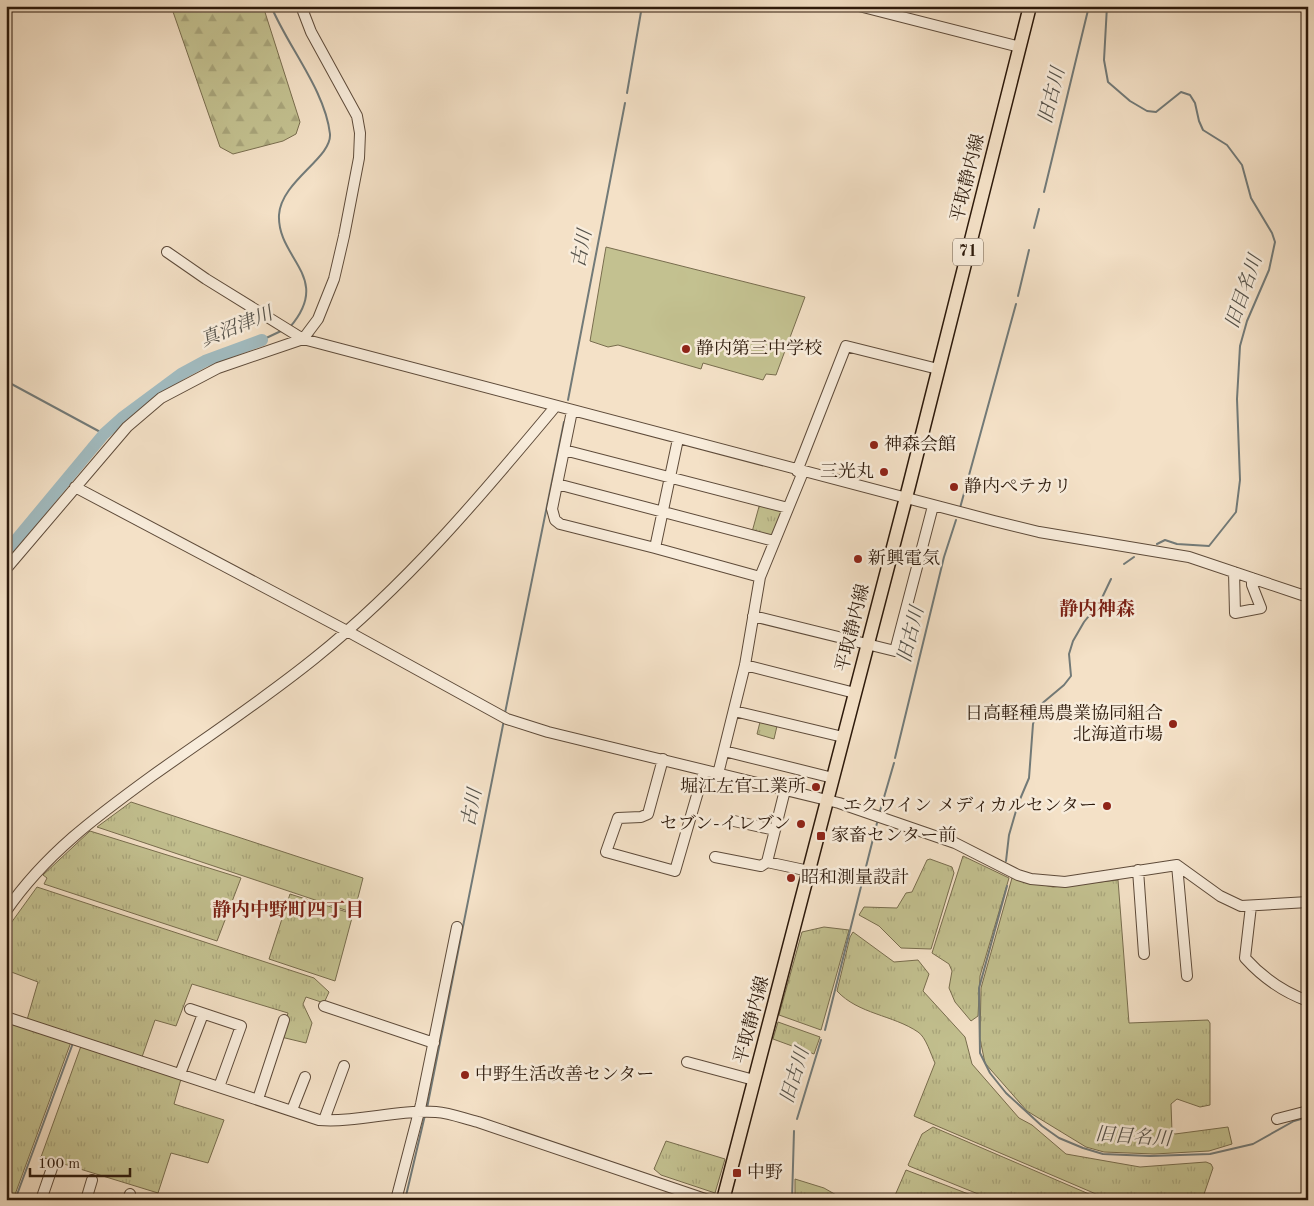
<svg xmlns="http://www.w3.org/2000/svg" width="1314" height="1206" font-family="'Old Standard TT','Noto Serif JP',serif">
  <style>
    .grass { fill: url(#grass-tufts); stroke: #786d4e }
    .forest { fill: url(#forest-firs); stroke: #786d4e }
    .pitch { fill: #c3c190; stroke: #786d4e }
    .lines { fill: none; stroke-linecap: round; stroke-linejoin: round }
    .stream { stroke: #727a78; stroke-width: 2 }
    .river { stroke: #a1bbc0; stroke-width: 12 }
    .minor-casing { stroke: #5e4b3a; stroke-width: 12 }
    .major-casing { stroke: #2c190b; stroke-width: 15 }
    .minor { stroke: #f8ecdb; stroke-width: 10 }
    .major { stroke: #f4e1c7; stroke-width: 12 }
    .poi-dot { fill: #8f2418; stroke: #f8ecdb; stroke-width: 2 }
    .labels { text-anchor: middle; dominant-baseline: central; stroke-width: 5; stroke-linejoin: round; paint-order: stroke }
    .shield { fill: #f8ecdb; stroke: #695849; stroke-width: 1 }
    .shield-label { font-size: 16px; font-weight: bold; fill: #2c190b }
    .street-label { font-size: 18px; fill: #2c190b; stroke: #f8ecdb }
    .poi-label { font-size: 18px; fill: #2c190b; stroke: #f8ecdb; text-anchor: start }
    .water-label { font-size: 19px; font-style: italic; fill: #55524a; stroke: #f8ecdb }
    .neighbourhood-label { font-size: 19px; font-weight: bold; fill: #7a1f14; stroke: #f8ecdb }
  </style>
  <defs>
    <pattern id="grass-tufts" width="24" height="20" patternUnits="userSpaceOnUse" patternTransform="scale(1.25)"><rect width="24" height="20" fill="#c3c190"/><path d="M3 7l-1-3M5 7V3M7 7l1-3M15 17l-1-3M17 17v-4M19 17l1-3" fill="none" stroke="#a8a57b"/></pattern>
    <pattern id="forest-firs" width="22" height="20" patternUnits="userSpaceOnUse" patternTransform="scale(1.25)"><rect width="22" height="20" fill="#c3c190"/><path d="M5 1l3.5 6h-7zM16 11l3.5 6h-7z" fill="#a8a57b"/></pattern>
  </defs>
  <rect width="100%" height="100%" fill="#f4e1c7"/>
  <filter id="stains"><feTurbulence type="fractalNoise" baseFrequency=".004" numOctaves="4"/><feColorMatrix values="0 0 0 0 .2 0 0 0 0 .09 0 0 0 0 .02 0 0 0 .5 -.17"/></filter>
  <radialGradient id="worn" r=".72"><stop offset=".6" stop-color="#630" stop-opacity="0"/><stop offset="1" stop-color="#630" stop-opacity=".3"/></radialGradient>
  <path class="grass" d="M760 503 783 512 773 535 770 537 752 532Z
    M760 722 777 726 774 739 757 734Z
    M131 802 363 878 354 913 97 827Z
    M90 831 241 878 217 941 44 884 47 878 43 875Z
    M963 856 1009 878 980 976 978 1016 971 1021 955 1002 949 988 952 971 949 964 932 953Z
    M930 859 952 867 954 873 931 949 901 948 879 926 859 915 864 907 897 908 906 893 912 892 927 860Z
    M1012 878 1053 887 1118 880 1129 1023 1208 1020 1210 1023V1105L1200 1107 1177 1099 1171 1104 1172 1132 1175 1134 1228 1127 1232 1144 1209 1151 1154 1154 1104 1152 1086 1147 1027 1111 991 1070 985 1063 980 1039 981 988Z
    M37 887 314 978 329 992 324 1003 306 997 303 1004 312 1023 306 1043 281 1037 288 1013 192 984 176 1026 155 1020 142 1057 27 1020 38 982 6 970V930Z
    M290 894 353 914 335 981 269 959Z
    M824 927 849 930 821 1030 779 1015 802 932Z
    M853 932 894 962 918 960 929 974 923 991 965 1037 972 1064 1019 1118 1032 1125 1066 1154 1140 1167 1206 1162 1211 1164 1213 1168 1202 1200H1110L916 1117 914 1116 935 1063C931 1055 926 1037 918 1032 893 1015 858 1014 837 991L850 937Z
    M6 1022 71 1042 13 1200H6Z
    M778 1022 820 1037 814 1054 773 1039Z
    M81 1046 181 1079 174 1104 224 1120 208 1163 171 1153 158 1193 41 1157Z
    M933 1127 1103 1200H993L909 1166 908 1165 922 1134Z
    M666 1141 725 1159 715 1193 661 1175 654 1169Z
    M906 1170 984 1200H893Z
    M795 1179 824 1188 845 1200H795Z"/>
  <path class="forest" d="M171 6H263L300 122 296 134 283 141 233 154 220 147Z"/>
  <path class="pitch" d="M606 247 805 297 776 375 766 374 763 380 703 363 701 369 618 345 608 347 590 341Z"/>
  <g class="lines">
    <path class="stream" d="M271 6C288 47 325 90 330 134 332 158 281 181 279 215 277 259 333 277 290 327
      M1107 6 1104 60 1108 82 1130 101 1147 111 1156 112 1181 92 1190 95 1195 103 1199 121 1203 130 1227 145 1242 165 1251 198 1272 233 1275 242 1269 270 1247 321 1240 346 1237 399 1240 480 1236 512 1209 546 1177 544 1165 540 1157 544
      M627 93 642 6
      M1044 192 1089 6
      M1034 228 1039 209
      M1018 296 1029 250
      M262 340 281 331
      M6 381 104 434
      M568 400 625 103
      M960 508 1016 304
      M1124 564 1134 557
      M505 713 564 422
      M895 758 944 557 956 520
      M880 811 894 763
      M1006 861 1009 835 1018 804 1029 778 1033 724 1039 706 1064 685 1071 676 1069 654 1073 641 1084 622 1100 602 1111 579
      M1007 886 979 988 980 1053 990 1073 1006 1093 1042 1126 1059 1138 1083 1148 1103 1154 1150 1156 1210 1154 1253 1144 1294 1121 1308 1117
      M825 1030 877 823
      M427 1108 504 720
      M797 1119 821 1040
      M15 1200 73 1043
      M405 1200 425 1115
      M792 1200 794 1131"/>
    <path class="river" d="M6 552 104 434 123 417 181 374 205 361 262 340"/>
    <defs>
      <path id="minor" d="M859 6 1020 47
        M167 252 206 279 303 339 994 521 1039 532 1189 557 1308 597
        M572 411 552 509 555 520 560 524 655 548
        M678 439 655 548 760 577
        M564 450 788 508
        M797 471 846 346 938 369
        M557 484 774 541
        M75 487 347 631 507 719 548 732 839 803 955 843 1018 875 1031 879 1065 882 1177 865 1220 896 1241 906 1308 902
        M6 569 127 427 161 398 218 368 303 339 318 319 334 279 344 236 359 158 360 133 357 116 311 32 301 6
        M1234 572 1235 613 1261 608 1252 585V578
        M753 616 895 651 933 506
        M745 665 855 693
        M734 711 843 737
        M724 751 833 778
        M663 759 648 814 641 817 618 818 606 852 675 871 704 771
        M718 774 745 665 760 577 803 472
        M734 821 775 830
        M715 857 761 866 767 862 809 871
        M767 862 785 790
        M1177 865 1187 976
        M1138 870 1144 954
        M1251 906 1245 958C1263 978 1283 992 1308 1001
        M6 911C45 854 97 816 152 776 207 737 263 700 315 658 406 585 480 497 555 407
        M324 1006 434 1043
        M190 1009 241 1026 219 1087
        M6 1017 319 1120C358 1123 397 1109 436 1112 451 1113 465 1119 478 1122L708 1200
        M687 1062 754 1080
        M180 1074 203 1014
        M258 1099 284 1020
        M292 1110 305 1077
        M1277 1119 1308 1111
        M324 1120 344 1066
        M41 1200 52 1168
        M86 1200 92 1180
        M128 1200 130 1194
        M396 1200 421 1104 457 927"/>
      <path id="major" d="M723 1200 909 486 1030 6"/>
    </defs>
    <use href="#minor" class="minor-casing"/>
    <use href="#major" class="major-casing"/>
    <use href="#minor" class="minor"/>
    <use href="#major" class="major"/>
  </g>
  <g class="poi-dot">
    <circle cx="686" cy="349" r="5"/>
    <circle cx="874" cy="445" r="5"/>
    <circle cx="884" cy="472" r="5"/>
    <circle cx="954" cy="487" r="5"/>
    <circle cx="858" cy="559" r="5"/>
    <circle cx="1173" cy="724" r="5"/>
    <circle cx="816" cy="787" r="5"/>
    <circle cx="1107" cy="806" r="5"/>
    <circle cx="801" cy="824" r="5"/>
    <rect x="816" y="831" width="10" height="10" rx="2.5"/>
    <circle cx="791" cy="878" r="5"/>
    <circle cx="465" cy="1075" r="5"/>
    <rect x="732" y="1168" width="10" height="10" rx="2.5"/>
  </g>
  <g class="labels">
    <rect class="shield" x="953" y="238.5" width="30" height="27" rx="4"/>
    <g class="shield-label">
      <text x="968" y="252">71</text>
    </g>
    <g class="street-label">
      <text transform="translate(968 178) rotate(-76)">平取静内線</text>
      <text transform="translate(853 628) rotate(-76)">平取静内線</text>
      <text transform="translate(752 1020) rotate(-75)">平取静内線</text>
    </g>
    <g class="poi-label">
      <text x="696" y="349">静内第三中学校</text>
      <text x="884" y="445">神森会館</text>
      <text x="874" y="472" text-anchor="end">三光丸</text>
      <text x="964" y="487">静内ぺテカリ</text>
      <text x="868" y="559">新興電気</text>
      <text x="1163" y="714" text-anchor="end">日高軽種馬農業協同組合<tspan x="1163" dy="21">北海道市場</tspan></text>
      <text x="806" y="787" text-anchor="end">堀江左官工業所</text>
      <text x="1097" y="806" text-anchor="end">エクワイン メディカルセンター</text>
      <text x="791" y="824" text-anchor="end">セブン-イレブン</text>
      <text x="831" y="836">家畜センター前</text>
      <text x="801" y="878">昭和測量設計</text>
      <text x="475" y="1075">中野生活改善センター</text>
      <text x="747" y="1173">中野</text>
    </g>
    <g class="water-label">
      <text transform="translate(1053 96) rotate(-76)">旧古川</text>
      <text transform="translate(583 249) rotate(-79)">古川</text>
      <text transform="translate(1245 292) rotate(-71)">旧目名川</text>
      <text transform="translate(237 328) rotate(-22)">真沼津川</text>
      <text transform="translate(912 635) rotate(-76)">旧古川</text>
      <text transform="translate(473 808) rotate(-79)">古川</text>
      <text transform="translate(796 1076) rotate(-73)">旧古川</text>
      <text transform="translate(1133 1138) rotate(4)">旧目名川</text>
    </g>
    <g class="neighbourhood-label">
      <text x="1097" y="610">静内神森</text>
      <text x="288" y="911">静内中野町四丁目</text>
    </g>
  </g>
  <rect width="1314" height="1206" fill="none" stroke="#f4e1c7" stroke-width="25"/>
  <rect x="8" y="8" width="1299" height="1191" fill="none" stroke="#2c190b" stroke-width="2.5"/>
  <rect x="12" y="12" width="1289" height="1181" fill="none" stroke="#2c190b"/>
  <path d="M30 1168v8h100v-8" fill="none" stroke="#2c190b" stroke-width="2.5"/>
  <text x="38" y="1168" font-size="15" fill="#2c190b" stroke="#f8ecdb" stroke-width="4" paint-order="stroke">100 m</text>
  <rect width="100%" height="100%" filter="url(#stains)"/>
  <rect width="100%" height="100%" fill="url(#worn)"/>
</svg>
